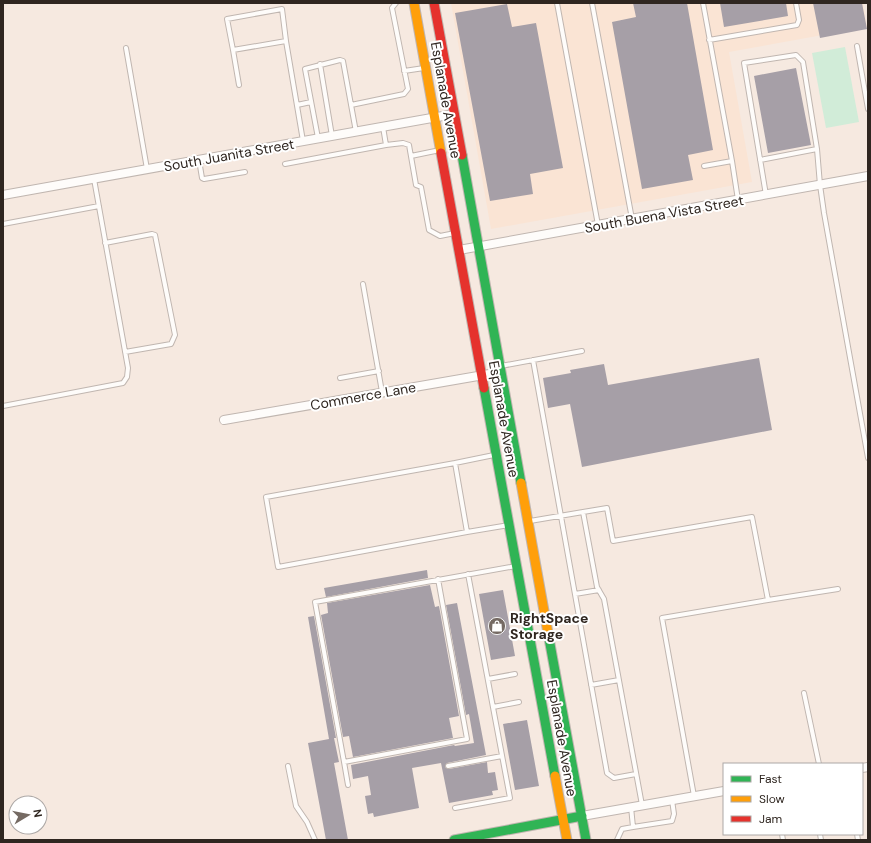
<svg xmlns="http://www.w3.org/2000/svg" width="871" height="843" font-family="'DM Sans',sans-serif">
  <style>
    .built { fill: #fae4d4 }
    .green { fill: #d1ecd8 }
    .building { fill: #a69fa7 }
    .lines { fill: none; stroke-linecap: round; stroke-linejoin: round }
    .lane-casing { stroke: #c0b6b0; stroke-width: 6 }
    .street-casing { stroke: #c0b6b0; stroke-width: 10 }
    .fast-casing { stroke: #c0b6b0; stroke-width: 11 }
    .slow-casing { stroke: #c0b6b0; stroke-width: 11 }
    .jam-casing { stroke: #c0b6b0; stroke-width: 11 }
    .lane { stroke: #fefcfa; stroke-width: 4 }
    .street { stroke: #fefcfa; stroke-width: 8 }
    .fast { stroke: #30b455; stroke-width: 9 }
    .slow { stroke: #ff9f0a; stroke-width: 9 }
    .jam { stroke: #e5322d; stroke-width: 9 }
    .labels { text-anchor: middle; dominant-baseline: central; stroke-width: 4; stroke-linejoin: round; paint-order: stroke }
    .street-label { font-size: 14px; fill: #2f2620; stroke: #fff }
    .poi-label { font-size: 14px; font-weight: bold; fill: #2f2620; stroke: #fff; text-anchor: start }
  </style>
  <rect width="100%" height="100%" fill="#f6e9e0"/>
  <path class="built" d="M451 3H863L867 27 729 52 752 182 491 229Z"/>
  <path class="green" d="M845 47 859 122 826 128 812 53Z"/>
  <path class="building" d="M633 3H687L713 150 688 155 693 180 642 189 612 22 636 17Z
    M720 3H786L788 16 724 27Z
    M813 3H862L867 29 820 38Z
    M507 4 512 27 536 23 563 168 530 174 533 194 490 201 455 13Z
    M796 68 811 145 768 153 754 76Z
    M759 358 772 430 582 467 570 404 548 408 543 378 571 373 570 370 604 364 608 385Z
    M427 570 428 578 326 597 324 588Z
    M430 585 435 607 439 606 459 716 449 718 453 738 353 757 349 736 343 737 321 615 328 613 327 603Z
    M503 590 515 656 491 660 479 594Z
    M457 603 486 755 447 763 445 767 449 769 487 762 488 773 495 772 498 790 492 791 493 795 449 803 441 763 412 768 419 808 374 817 373 813 368 814 365 796 371 795 368 776 353 779 351 765 454 745 455 746 474 743 469 714 466 715 446 605Z
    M314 616 336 738H334L339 762 334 763 348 840H326L308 743 329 739 308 617Z
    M527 720 539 786 515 790 503 724Z"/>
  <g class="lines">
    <defs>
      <path id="lane" d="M557 3 598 225
        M592 3 632 219
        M703 3 732 161
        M709 40 797 25 799 20 796 3
        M286 41 282 9 227 19 233 50 286 41 303 141
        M857 46 868 109
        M126 48 147 169
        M233 50 239 85
        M320 64 332 136
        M404 71 424 68
        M297 105 311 102
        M351 105 404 94 408 89 392 8 396 3
        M318 138 305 69 340 60 343 61 356 132
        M386 145 403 143 409 145 416 185 421 187 429 230 440 236 455 233
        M817 149 820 185 824 213 868 458
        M411 156 440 150
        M199 160 202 178 204 179 245 172
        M760 160 817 149 803 62 796 55 744 63 766 195
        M285 164 386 145 383 127
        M704 166 732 161 738 200
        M3 224 99 206
        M105 243 152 234 155 235 175 335 171 344 125 352
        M363 284 382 392
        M533 360 607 773 614 778 636 774
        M501 366 582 351
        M340 378 379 371
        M3 406 123 383 127 377 128 368 94 179
        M494 455 455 463 467 532 509 525
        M455 463 266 497 278 567 467 532
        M583 512 607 508 613 541 752 517 768 600 662 618 694 796
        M530 521 583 512 597 587 604 599 642 805
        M438 579 467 739 344 762 315 602 516 566
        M575 594 599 590
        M768 600 838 589
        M488 679 515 674
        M591 685 619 680
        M804 693 819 764
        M493 707 519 702
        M344 762 348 785
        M288 766 296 806 307 822 315 840
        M448 766 502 756
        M455 808 510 798 468 574
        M633 827 672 821 674 814 672 800
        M782 834 783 840
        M820 834 821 840
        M857 834 858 840
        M617 840 622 829 633 827 631 807"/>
      <path id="street" d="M3 195 454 114
        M459 250 868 176
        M224 420 501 372
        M862 768 868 767
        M582 816 724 791"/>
      <path id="fast" d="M462 155 521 483
        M484 388 555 776
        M548 633 586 840
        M454 840 582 816"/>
      <path id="slow" d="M414 3 441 153
        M521 483 548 633
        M555 776 567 840"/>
      <path id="jam" d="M434 3 462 155
        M441 153 484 388"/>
    </defs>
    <use href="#lane" class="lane-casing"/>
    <use href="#street" class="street-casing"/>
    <use href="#fast" class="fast-casing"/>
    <use href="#slow" class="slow-casing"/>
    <use href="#jam" class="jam-casing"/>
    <use href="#lane" class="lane"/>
    <use href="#street" class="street"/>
    <use href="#fast" class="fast"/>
    <use href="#slow" class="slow"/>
    <use href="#jam" class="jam"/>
  </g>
  <defs>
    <symbol id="shop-disc" viewBox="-11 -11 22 22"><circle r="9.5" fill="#756a63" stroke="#fff"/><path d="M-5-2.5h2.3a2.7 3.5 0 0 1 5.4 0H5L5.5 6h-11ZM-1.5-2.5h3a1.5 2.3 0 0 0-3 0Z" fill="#fff"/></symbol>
  </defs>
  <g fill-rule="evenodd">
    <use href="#shop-disc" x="487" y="616" width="20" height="20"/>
  </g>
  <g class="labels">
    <g class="street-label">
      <text transform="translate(446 100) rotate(80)">Esplanade Avenue</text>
      <text transform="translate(229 155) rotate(-10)">South Juanita Street</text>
      <text transform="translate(664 214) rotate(-10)">South Buena Vista Street</text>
      <text transform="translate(363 396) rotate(-10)">Commerce Lane</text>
      <text transform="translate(504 419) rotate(80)">Esplanade Avenue</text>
      <text transform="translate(562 738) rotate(80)">Esplanade Avenue</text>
    </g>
    <g class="poi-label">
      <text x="510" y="618">RightSpace<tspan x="510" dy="16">Storage</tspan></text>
    </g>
  </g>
  <rect width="871" height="843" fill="none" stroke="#2f2620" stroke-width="8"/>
  <rect x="723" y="763" width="140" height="72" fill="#ffffff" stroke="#aca8a6"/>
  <rect x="731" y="776" width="20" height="6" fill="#30b455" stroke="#aca8a6"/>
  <text x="759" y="783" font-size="12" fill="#2f2620">Fast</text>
  <rect x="731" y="796" width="20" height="6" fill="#ff9f0a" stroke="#aca8a6"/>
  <text x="759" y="803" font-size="12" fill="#2f2620">Slow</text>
  <rect x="731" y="816" width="20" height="6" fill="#e5322d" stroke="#aca8a6"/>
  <text x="759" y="823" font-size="12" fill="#2f2620">Jam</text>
  <g transform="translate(28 815) rotate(80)"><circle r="19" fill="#ffffff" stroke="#aca8a6"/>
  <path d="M0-3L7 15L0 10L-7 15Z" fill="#756a63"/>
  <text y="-6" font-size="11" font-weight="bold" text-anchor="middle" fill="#2f2620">N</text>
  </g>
</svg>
